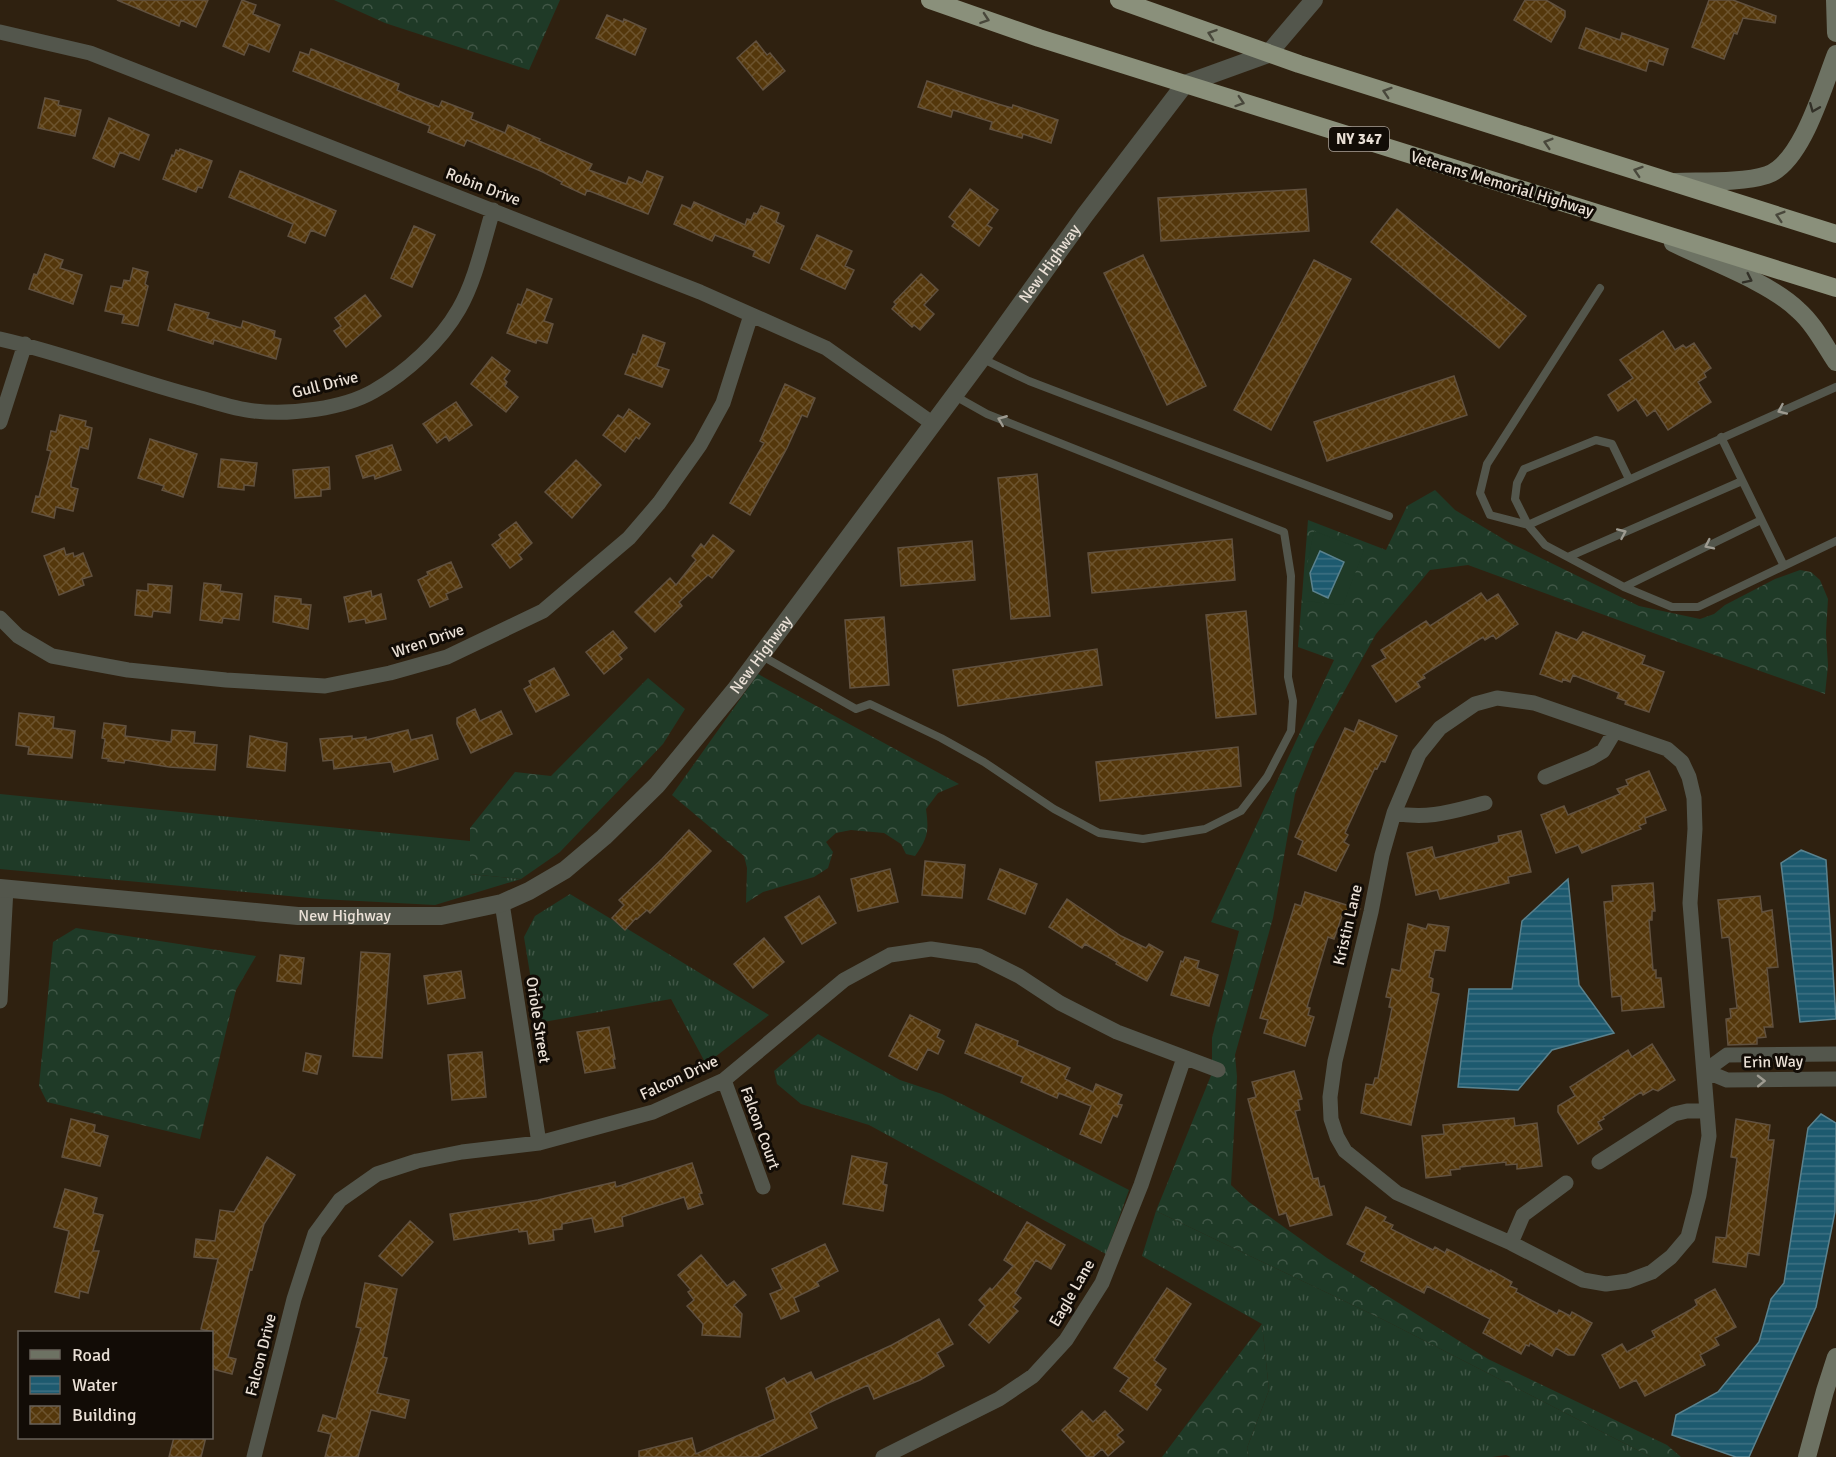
<svg xmlns="http://www.w3.org/2000/svg" width="1836" height="1457" font-family="Signika,sans-serif">
  <style>
    .grass { fill: url(#grass-tufts) }
    .forest { fill: url(#forest-crowns) }
    .pitch { fill: #1f3a27 }
    .water { fill: url(#water-rules); stroke: #5a828e; stroke-width: 1.5 }
    .building { fill: url(#building-cross-hatch); stroke: #61513f; stroke-width: 1.5 }
    .lines { fill: none; stroke-linecap: round; stroke-linejoin: round }
    .service { stroke: #53564c; stroke-width: 8 }
    .minor { stroke: #53564c; stroke-width: 15 }
    .tertiary { stroke: #53564c; stroke-width: 18 }
    .secondary { stroke: #6d7263; stroke-width: 18 }
    .trunk { stroke: #8a907b; stroke-width: 18 }
    .oneway { stroke: #48473b }
    .oneway2 { stroke: #323027 }
    .oneway3 { stroke: #9e9b91 }
    .labels { text-anchor: middle; dominant-baseline: central; stroke-width: 6; stroke-linejoin: round; paint-order: stroke }
    .shield { fill: #120c06; stroke: #a9a098; stroke-width: 1.5 }
    .shield-label { font-size: 15px; font-weight: bold; fill: #eae0d6 }
    .street-label { font-size: 16px; fill: #eae0d6; stroke: #120c06 }
  </style>
  <defs>
    <pattern id="grass-tufts" width="24" height="20" patternUnits="userSpaceOnUse" patternTransform="scale(1.5)"><rect width="24" height="20" fill="#1f3a27"/><path d="M3 7l-1-3M5 7V3M7 7l1-3M15 17l-1-3M17 17v-4M19 17l1-3" fill="none" stroke="#405646"/></pattern>
    <pattern id="forest-crowns" width="20" height="18" patternUnits="userSpaceOnUse" patternTransform="scale(1.5)"><rect width="20" height="18" fill="#1f3a27"/><path d="M2 6a3 3 0 1 1 6 0M12 15a3 3 0 1 1 6 0" fill="none" stroke="#405646"/></pattern>
    <pattern id="water-rules" width="6" height="5" patternUnits="userSpaceOnUse" patternTransform="scale(1.5)"><rect width="6" height="5" fill="#1d5a6f"/><path d="M0 2.5h6" fill="none" stroke="#3e7183"/></pattern>
    <pattern id="building-cross-hatch" width="8" height="8" patternUnits="userSpaceOnUse" patternTransform="scale(1.5)"><rect width="8" height="8" fill="#54370b"/><path d="M0 0l8 8M0 8l8-8" fill="none" stroke="#6d542e"/></pattern>
  </defs>
  <rect width="100%" height="100%" fill="#2f2110"/>
  <path class="grass" d="M0 794 470 841V874L521 879 435 905 321 899 0 869Z
    M570 894 769 1015 706 1064 671 999 538 1023 524 937 535 916Z
    M818 1034 900 1080 942 1094 1129 1190 1106 1254 869 1125 801 1104 777 1084 774 1071Z
    M1156 1211 1384 1320 1651 1457H1511L1506 1455 1492 1457H1249L1247 1448 1269 1390 1262 1324 1142 1256Z"/>
  <path class="forest" d="M334 0H560L529 70 385 23Z
    M1435 490 1455 510 1510 543 1639 606 1700 619 1714 614 1725 605 1775 579 1800 570 1811 572 1820 580 1828 599 1826 633 1828 666 1825 694 1678 642 1468 565 1430 570 1376 634 1315 744 1295 794 1273 918 1235 1055 1237 1077 1231 1185 1249 1202 1327 1258 1488 1359 1667 1445 1681 1457H1651L1384 1320 1156 1211 1212 1073V1038L1239 931 1211 922 1334 660 1298 647 1308 520 1386 550 1407 506Z
    M758 674 959 784 938 793 926 809C929 831 928 838 915 856L906 854 901 844 884 833 851 830 836 833 826 842 833 852 828 868 814 877 763 892 746 903 747 868 744 856 672 795Z
    M648 678 685 709 663 744 560 852 521 879 470 874V828L515 772 551 776Z
    M76 928 256 956 236 990 200 1139 47 1102 39 1086 53 942Z
    M1262 1324 1269 1390 1247 1448 1249 1457H1162Z"/>
  <path class="pitch" d="M1314 531 1364 550 1343 605 1306 601V570Z"/>
  <path class="water" d="M1320 551 1344 562 1328 598 1313 591 1310 573Z
    M1801 850 1826 860 1836 1019 1800 1022 1781 863Z
    M1568 879 1579 985 1614 1033 1552 1050 1518 1090 1458 1087 1469 989H1512L1522 921Z
    M1821 1114 1836 1123 1835 1212 1816 1307 1749 1457H1736L1672 1435 1676 1415 1718 1392 1759 1342 1771 1299 1784 1283 1808 1128Z"/>
  <path class="building" d="M117 0H208L196 27 181 20 179 26Z
    M242 0 256 5 253 14 280 25 269 52 249 44 244 55 223 46Z
    M1525 0H1546L1565 11V17L1551 42 1514 20Z
    M1709 0H1733L1776 16 1775 23 1743 18 1737 34 1734 33 1724 59 1692 47Z
    M607 15 623 22 624 19 646 29 635 55 596 38Z
    M1586 28 1620 40 1622 33 1668 49 1663 65 1649 60 1646 71 1579 48Z
    M756 41 767 55 770 53 785 71 763 90 737 58Z
    M311 49 399 84 397 90 405 94 439 107 442 101 473 113 471 119 505 133 508 125 540 139 539 141 592 164 589 170 626 184 629 177 642 183 647 171 663 177 649 212 648 214 587 190 585 195 561 184 562 182 543 172 467 140 464 146 428 132 430 126 293 71 300 52 309 55Z
    M927 81 998 104 1012 108 1013 105 1058 120 1051 143 1023 134 1022 138 990 129 992 122 953 110 951 117 918 107Z
    M45 98 59 101 58 105 81 110 75 136 38 128Z
    M109 118 149 135 139 160 120 152 114 167 93 158Z
    M180 149 212 161 202 188 198 187 196 192 163 179 172 155 174 156 176 150 179 151Z
    M240 171 336 211 325 236 311 230 305 243 288 236 293 224 229 197Z
    M970 189 998 210 987 225 992 228 979 246 952 226 955 222 949 217Z
    M1306 189 1309 231 1161 241 1158 198Z
    M694 202 745 225 747 219 751 220 754 213 757 214 761 206 779 213 776 222 784 226 769 263 753 256 755 251 715 235 712 241 674 224 682 205 691 209Z
    M1397 209 1526 316 1499 348 1371 242Z
    M414 226 435 235 412 287 391 278Z
    M817 235 852 251 845 266 854 270 845 289 801 269Z
    M45 254 63 260 60 268 82 275 73 304 29 289 34 274 37 275Z
    M1143 255 1206 386 1167 405 1104 273Z
    M1314 260 1351 279 1271 430 1234 410Z
    M133 268 148 272 145 284 148 286 138 326 122 323 124 315 105 311 111 286 122 288 124 280 130 281Z
    M921 274 938 290 924 305 934 314 920 330 914 325 912 327 892 309 896 304 894 302Z
    M527 289 552 299 544 321 553 324 547 343 537 340 536 343 507 333 518 304 521 305Z
    M365 295 381 316 346 347 334 331 341 326 335 318Z
    M175 304 209 313 207 318 241 328 243 321 275 331 274 337 281 339 276 359 214 340 213 344 168 330Z
    M1663 331 1675 350 1683 345 1686 348 1694 343 1711 368 1704 373 1706 377 1698 382 1711 402 1668 430 1655 410 1647 416 1636 399 1618 411 1608 395 1633 378 1620 360Z
    M643 335 665 343 657 366 669 370 662 387 625 374 633 354 636 355Z
    M492 357 510 371 504 379 507 382 505 386 518 397 506 412 471 384Z
    M1454 376 1467 415 1327 461 1314 422Z
    M785 384 815 398 807 417 802 415 787 448 750 515 730 503 764 443 760 441Z
    M456 402 472 425 449 441 446 436 437 443 423 424Z
    M629 409 650 424 639 439 636 437 625 452 603 435 618 415 623 418Z
    M60 415 86 421 85 426 92 428 88 449 80 447 71 484V487L78 489 73 511 56 507 54 518 32 512 36 496 39 497 51 451 47 450 51 431 56 432Z
    M150 439 197 454 183 497 162 490 164 486 138 478Z
    M392 445 401 470 375 479 374 475 363 478 356 456Z
    M221 459 257 463 254 486 244 485V490L218 487Z
    M576 460 601 485 572 518 545 492Z
    M329 467 330 489 321 490V496L295 498 293 470Z
    M1037 474 1050 616 1011 619 998 478Z
    M516 522 532 543 519 555 522 559 510 568 492 545 501 538 499 535Z
    M713 535 734 551 712 578 708 575 679 602 682 606 655 632 635 612 670 578 676 585 696 560 692 556 701 544 704 547Z
    M1232 539 1235 580 1092 593 1088 553Z
    M972 541 975 580 901 586 898 548Z
    M64 548 66 555 73 553 74 557 83 553 92 576 82 579 84 585 59 595 44 556Z
    M451 562 462 587 446 594 448 599 430 607 418 580 428 575 427 572Z
    M204 583 221 585 220 591 242 594 239 620 223 618 222 623 200 620Z
    M148 584 172 586 170 613 153 611 152 617 135 615 137 590 148 591Z
    M371 591 372 597 381 594 386 619 366 623 365 619 349 622 344 597Z
    M1481 593 1487 601 1498 594 1518 624 1496 639 1493 635 1485 640 1483 637 1423 675 1425 678 1417 682 1420 687 1396 702 1372 666 1386 658 1381 650 1426 621 1430 626Z
    M275 596 301 599V604L311 605 308 629 273 622Z
    M1246 611 1256 714 1216 718 1206 615Z
    M884 617 889 685 850 688 845 620Z
    M613 631 627 648 619 655 622 659 604 674 586 652Z
    M1556 632 1577 640 1583 632 1645 656 1642 664 1664 672 1649 712 1625 704 1626 701 1617 698 1619 693 1573 675 1570 682 1563 679 1562 682 1540 674Z
    M1097 649 1102 685 958 706 953 670Z
    M554 668 569 695 536 712 524 689 531 685 529 681Z
    M475 709 480 721 501 711 512 734 471 753 457 724V718Z
    M19 713 54 717 53 728 75 731 72 758 28 754 29 747 16 745Z
    M1359 720 1397 736 1385 762 1381 761 1377 769 1375 768 1345 833 1348 835 1344 842 1349 845 1336 871 1298 854 1303 841 1295 837 1345 728 1354 732Z
    M104 723 126 726 125 736 171 742 172 730 195 732 194 743 217 745 215 770 169 767 125 760 124 763 108 761 109 759 102 758 105 739 102 738Z
    M408 730 411 740 432 735 438 759 394 772 391 762 334 769 333 760 323 761 320 739 352 736V739L366 737V740Z
    M250 736 287 743 285 771 247 767Z
    M1238 747 1241 786 1100 801 1096 762Z
    M1649 771 1666 810 1645 818 1646 823 1639 826 1641 829 1582 853 1578 845 1556 853 1541 815 1564 806 1568 815 1620 794 1617 789 1628 785 1626 780Z
    M689 830 711 851 650 913 647 910 637 919 636 918 625 930 612 918 624 905 619 900 662 859Z
    M1521 831 1531 872 1508 877 1509 883 1440 899 1437 890 1416 895 1407 853 1432 847 1435 858 1499 842 1498 836Z
    M925 861 965 865 962 898 922 895Z
    M890 869 898 902 858 911 851 879Z
    M1000 869 1037 884 1025 914 988 899Z
    M1653 883 1655 911H1652V920H1649L1653 970H1656V978H1661L1664 1007 1622 1011 1621 996 1612 997 1604 902 1613 901 1612 886Z
    M1305 892 1359 909 1343 913 1334 939 1328 937 1307 1007 1310 1008 1308 1015 1314 1017 1305 1046 1264 1033 1268 1020 1260 1018 1295 904 1301 906Z
    M819 896 836 923 802 944 785 917Z
    M1760 896 1762 912 1772 910 1778 967 1767 968 1773 1027H1764L1766 1037 1757 1038V1044L1728 1045 1726 1019 1731 1018 1730 1009 1737 1008 1729 937 1722 938 1718 900Z
    M1067 899 1121 936 1146 948 1149 944 1163 952 1147 981 1116 964 1117 962 1085 944 1082 948 1049 927Z
    M1408 924 1426 929 1428 924 1449 927 1445 951 1435 950 1429 977 1433 979 1431 992 1439 994 1411 1125 1361 1113 1366 1084 1373 1085 1375 1078H1378L1392 1008 1389 1007 1391 998 1386 997 1392 969 1400 971Z
    M764 938 784 962 753 988 734 964Z
    M361 952 390 954 382 1058 353 1056Z
    M280 955 304 958 301 984 277 981Z
    M1185 957 1199 961 1197 968 1218 975 1209 1006 1171 995 1181 961 1183 962Z
    M461 971 465 998 428 1004 424 976Z
    M910 1015 940 1030 937 1037 944 1041 938 1054 928 1049 917 1070 889 1056Z
    M976 1024 1018 1041 1017 1045 1070 1068 1065 1079 1093 1092 1096 1084 1122 1095 1118 1104 1122 1105 1117 1117 1113 1115 1101 1143 1080 1134 1091 1106 1059 1093 1057 1098 1021 1082 1023 1077 965 1053Z
    M609 1027 615 1059H613L615 1068 585 1073 577 1032Z
    M1652 1044 1675 1080 1658 1091 1653 1089 1643 1095 1641 1092 1603 1117 1604 1119 1598 1122 1602 1129 1578 1144 1558 1112V1106L1575 1096 1570 1087 1628 1050 1632 1057Z
    M482 1052 486 1097 452 1100 448 1055Z
    M306 1053 321 1056 317 1074 303 1071Z
    M1294 1071 1302 1099 1298 1100 1300 1110 1295 1111 1313 1179 1318 1178 1320 1187 1324 1186 1332 1215 1290 1226 1286 1213 1279 1215 1248 1099 1256 1097 1252 1082Z
    M1514 1118 1515 1126 1537 1123 1542 1166 1517 1169V1164L1506 1165V1162L1460 1167V1169L1450 1170 1451 1175 1426 1178 1422 1136 1444 1134 1443 1125Z
    M71 1119 95 1125 94 1132 108 1136 100 1166 62 1157Z
    M1736 1119 1770 1125 1768 1140H1774L1759 1255 1748 1253 1746 1267 1713 1262 1716 1237 1726 1238 1737 1158 1731 1157Z
    M852 1156 887 1163 883 1184 887 1185 883 1211 843 1204Z
    M267 1157 295 1175 264 1224 252 1270 250 1269 228 1357 236 1359 232 1374 212 1369V1332L201 1329 218 1259 194 1257 196 1239 215 1241 220 1210 234 1212Z
    M692 1163 702 1193 699 1194 703 1204 688 1209 684 1197 622 1217 623 1226 595 1232 592 1218 562 1224V1229L553 1230 554 1240 529 1244 527 1231 519 1232 518 1229 454 1240 450 1214 538 1200 615 1182 616 1187Z
    M65 1189 97 1198 93 1213 103 1215 93 1251H99L88 1293 80 1291 79 1298 55 1292 69 1231 54 1227Z
    M1366 1207 1386 1217 1384 1221 1393 1225 1391 1229 1433 1250 1435 1247 1445 1253 1447 1249 1491 1272V1270L1512 1282 1510 1286 1517 1289 1516 1292 1557 1314 1559 1310 1570 1316 1572 1312 1592 1323 1574 1355H1568L1556 1348 1552 1356 1530 1343 1529 1346 1526 1345 1521 1354 1483 1333 1490 1319 1427 1286 1424 1293 1361 1261 1365 1253 1347 1244Z
    M410 1221 433 1242 402 1276 379 1256Z
    M1027 1222 1065 1245 1051 1269 1036 1260 1015 1293 1021 1298 1013 1307 1018 1311 989 1343 969 1325 985 1306 979 1300 990 1288 992 1290 1013 1266 1004 1260Z
    M825 1244 838 1271 817 1282 819 1286 794 1298 799 1311 781 1319 770 1294 782 1289 772 1269Z
    M701 1255 727 1286 734 1281 746 1295 734 1305 742 1314 740 1337 702 1335 703 1324 687 1306 694 1300 688 1292 691 1290 678 1275Z
    M365 1283 397 1289 383 1357 387 1358 377 1393 409 1400 405 1418 371 1410 358 1457H325L331 1434 318 1431 323 1415 336 1419 361 1328 356 1327Z
    M1167 1288 1191 1304 1154 1360 1166 1369 1155 1385 1161 1390 1147 1410 1120 1391 1129 1378 1114 1368Z
    M1715 1289 1736 1327 1715 1338 1719 1345 1700 1355 1705 1365 1645 1396 1636 1380 1620 1388 1602 1355 1622 1344 1627 1352 1655 1337 1652 1331 1690 1310 1697 1305 1695 1300Z
    M939 1319 953 1344 937 1353 944 1366 920 1380 874 1399 868 1385 824 1405 810 1413 817 1428 758 1457H639V1451L692 1438 696 1454 746 1432 775 1419 766 1388 784 1378 787 1383 811 1372 815 1380 892 1345Z
    M1082 1411 1093 1422 1105 1411 1123 1430 1117 1435 1124 1442 1108 1456 1102 1449 1093 1457H1087L1062 1430Z
    M174 1437H206L201 1457H169Z"/>
  <g class="lines">
    <path class="service" d="M1600 288 1487 464 1480 493 1490 515 1528 525 1836 387
      M983 359 1029 381 1084 402 1389 516
      M1721 437 1784 566
      M1629 479 1612 444 1596 440 1524 469 1517 483 1515 499 1528 525 1545 545 1624 587 1672 607H1698L1836 541
      M1568 557 1742 481
      M1624 587 1761 520
      M762 656 856 709 870 704 941 738 984 762 1054 809 1099 833 1143 839 1205 829 1241 811 1267 777 1291 731 1293 701 1288 677 1291 576 1284 532 987 414 955 396"/>
    <path class="minor" d="M0 32 90 53 700 292 826 348 932 423
      M0 339C67 354 131 380 197 397 215 402 235 409 254 411 290 415 343 409 374 391 407 372 440 342 459 309 476 279 483 243 493 210
      M0 422 25 344
      M0 618 18 636 52 656 128 670 226 680 325 686 390 673 447 657 543 611 629 538 659 503 700 445 723 403 751 315
      M1497 698 1534 703 1667 749 1682 762 1689 777 1694 798 1695 829 1690 903 1709 1136 1699 1195 1688 1237 1671 1257 1652 1272 1628 1281 1606 1284 1583 1280 1511 1243 1397 1193 1345 1151 1337 1137 1331 1119 1330 1097 1335 1061 1371 912 1382 855 1394 813 1419 754 1440 728 1475 704Z
      M1545 777 1591 758 1603 751 1615 731
      M1394 813C1428 820 1453 811 1485 803
      M502 903 539 1143
      M0 1001 6 888
      M1705 1071 1727 1055 1836 1054
      M1705 1071 1727 1080 1836 1079
      M724 1080 763 1187
      M1599 1162 1674 1114 1687 1111H1707
      M1511 1243 1523 1215 1566 1183
      M254 1457 294 1299 315 1234 340 1200 377 1174 417 1161 462 1152 539 1143 653 1112 724 1080 844 980 890 955 931 949 979 956 1019 976 1060 1003 1117 1032 1218 1070
      M883 1457 999 1399 1033 1376 1066 1340 1102 1283 1141 1185 1184 1058"/>
    <path class="tertiary" id="s1" d="M0 888 298 916H441L502 903 529 891 565 870 604 837 657 785 735 690 982 358 1085 215 1185 84 1268 54 1314 0"/>
    <path class="secondary" d="M1835 0 1836 33
      M1675 182C1702 181 1742 183 1767 175 1802 163 1823 87 1836 54
      M1673 243C1710 261 1769 282 1798 310 1814 324 1824 344 1836 362
      M1807 1457 1825 1391 1836 1357"/>
    <path class="trunk" d="M930 0 1039 38 1185 84 1836 288
      M1119 0 1299 64 1836 234"/>
  </g>
  <defs><path id="oneway-chevron" d="M-2-3.5L2.5 0L-2 3.5" fill="none" stroke-width="1.6" stroke-linecap="round" stroke-linejoin="round" transform="scale(1.5)"/></defs>
  <g class="oneway">
    <use href="#oneway-chevron" transform="translate(985 19) rotate(19)"/>
    <use href="#oneway-chevron" transform="translate(1212 34) rotate(-161)"/>
    <use href="#oneway-chevron" transform="translate(1387 92) rotate(-162)"/>
    <use href="#oneway-chevron" transform="translate(1240 102) rotate(18)"/>
    <use href="#oneway-chevron" transform="translate(1548 143) rotate(-163)"/>
    <use href="#oneway-chevron" transform="translate(1638 171) rotate(-162)"/>
    <use href="#oneway-chevron" transform="translate(1780 216) rotate(-163)"/>
  </g>
  <g class="oneway2">
    <use href="#oneway-chevron" transform="translate(1814 108) rotate(112)"/>
    <use href="#oneway-chevron" transform="translate(1748 279) rotate(26)"/>
  </g>
  <g class="oneway3">
    <use href="#oneway-chevron" transform="translate(1782 410) rotate(156)"/>
    <use href="#oneway-chevron" transform="translate(1002 420) rotate(-158)"/>
    <use href="#oneway-chevron" transform="translate(1622 533) rotate(-24)"/>
    <use href="#oneway-chevron" transform="translate(1709 545) rotate(154)"/>
    <use href="#oneway-chevron" transform="translate(1761 1081) rotate(-1)"/>
  </g>
  <g class="labels">
    <rect class="shield" x="1329" y="127" width="60" height="24" rx="4.5"/>
    <g class="shield-label">
      <text x="1359" y="139">NY 347</text>
    </g>
    <g class="street-label">
      <text transform="translate(1502 184) rotate(17)">Veterans Memorial Highway</text>
      <text transform="translate(483 187) rotate(21)">Robin Drive</text>
      <text stroke="none"><textPath href="#s1" startOffset="1354">New Highway</textPath></text>
      <text transform="translate(325 385) rotate(-14)">Gull Drive</text>
      <text transform="translate(428 641) rotate(-19)">Wren Drive</text>
      <text stroke="none"><textPath href="#s1" startOffset="868">New Highway</textPath></text>
      <text stroke="none"><textPath href="#s1" startOffset="346">New Highway</textPath></text>
      <text transform="translate(1348 925) rotate(-77)">Kristin Lane</text>
      <text transform="translate(538 1020) rotate(81)">Oriole Street</text>
      <text transform="translate(1773 1062) rotate(-1)">Erin Way</text>
      <text transform="translate(679 1078) rotate(-25)">Falcon Drive</text>
      <text transform="translate(760 1128) rotate(70)">Falcon Court</text>
      <text transform="translate(1072 1293) rotate(-60)">Eagle Lane</text>
      <text transform="translate(261 1355) rotate(-76)">Falcon Drive</text>
    </g>
  </g>
  <rect x="18" y="1331" width="195" height="108" fill="#120c06" stroke="#686159" stroke-width="1.5"/>
  <rect x="30" y="1350" width="30" height="9" fill="#6d7263" stroke="#686159" stroke-width="1.5"/>
  <text x="72" y="1361" font-size="18" fill="#eae0d6">Road</text>
  <rect x="30" y="1376" width="30" height="18" fill="url(#water-rules)" stroke="#686159" stroke-width="1.5"/>
  <text x="72" y="1391" font-size="18" fill="#eae0d6">Water</text>
  <rect x="30" y="1406" width="30" height="18" fill="url(#building-cross-hatch)" stroke="#686159" stroke-width="1.5"/>
  <text x="72" y="1421" font-size="18" fill="#eae0d6">Building</text>
</svg>
